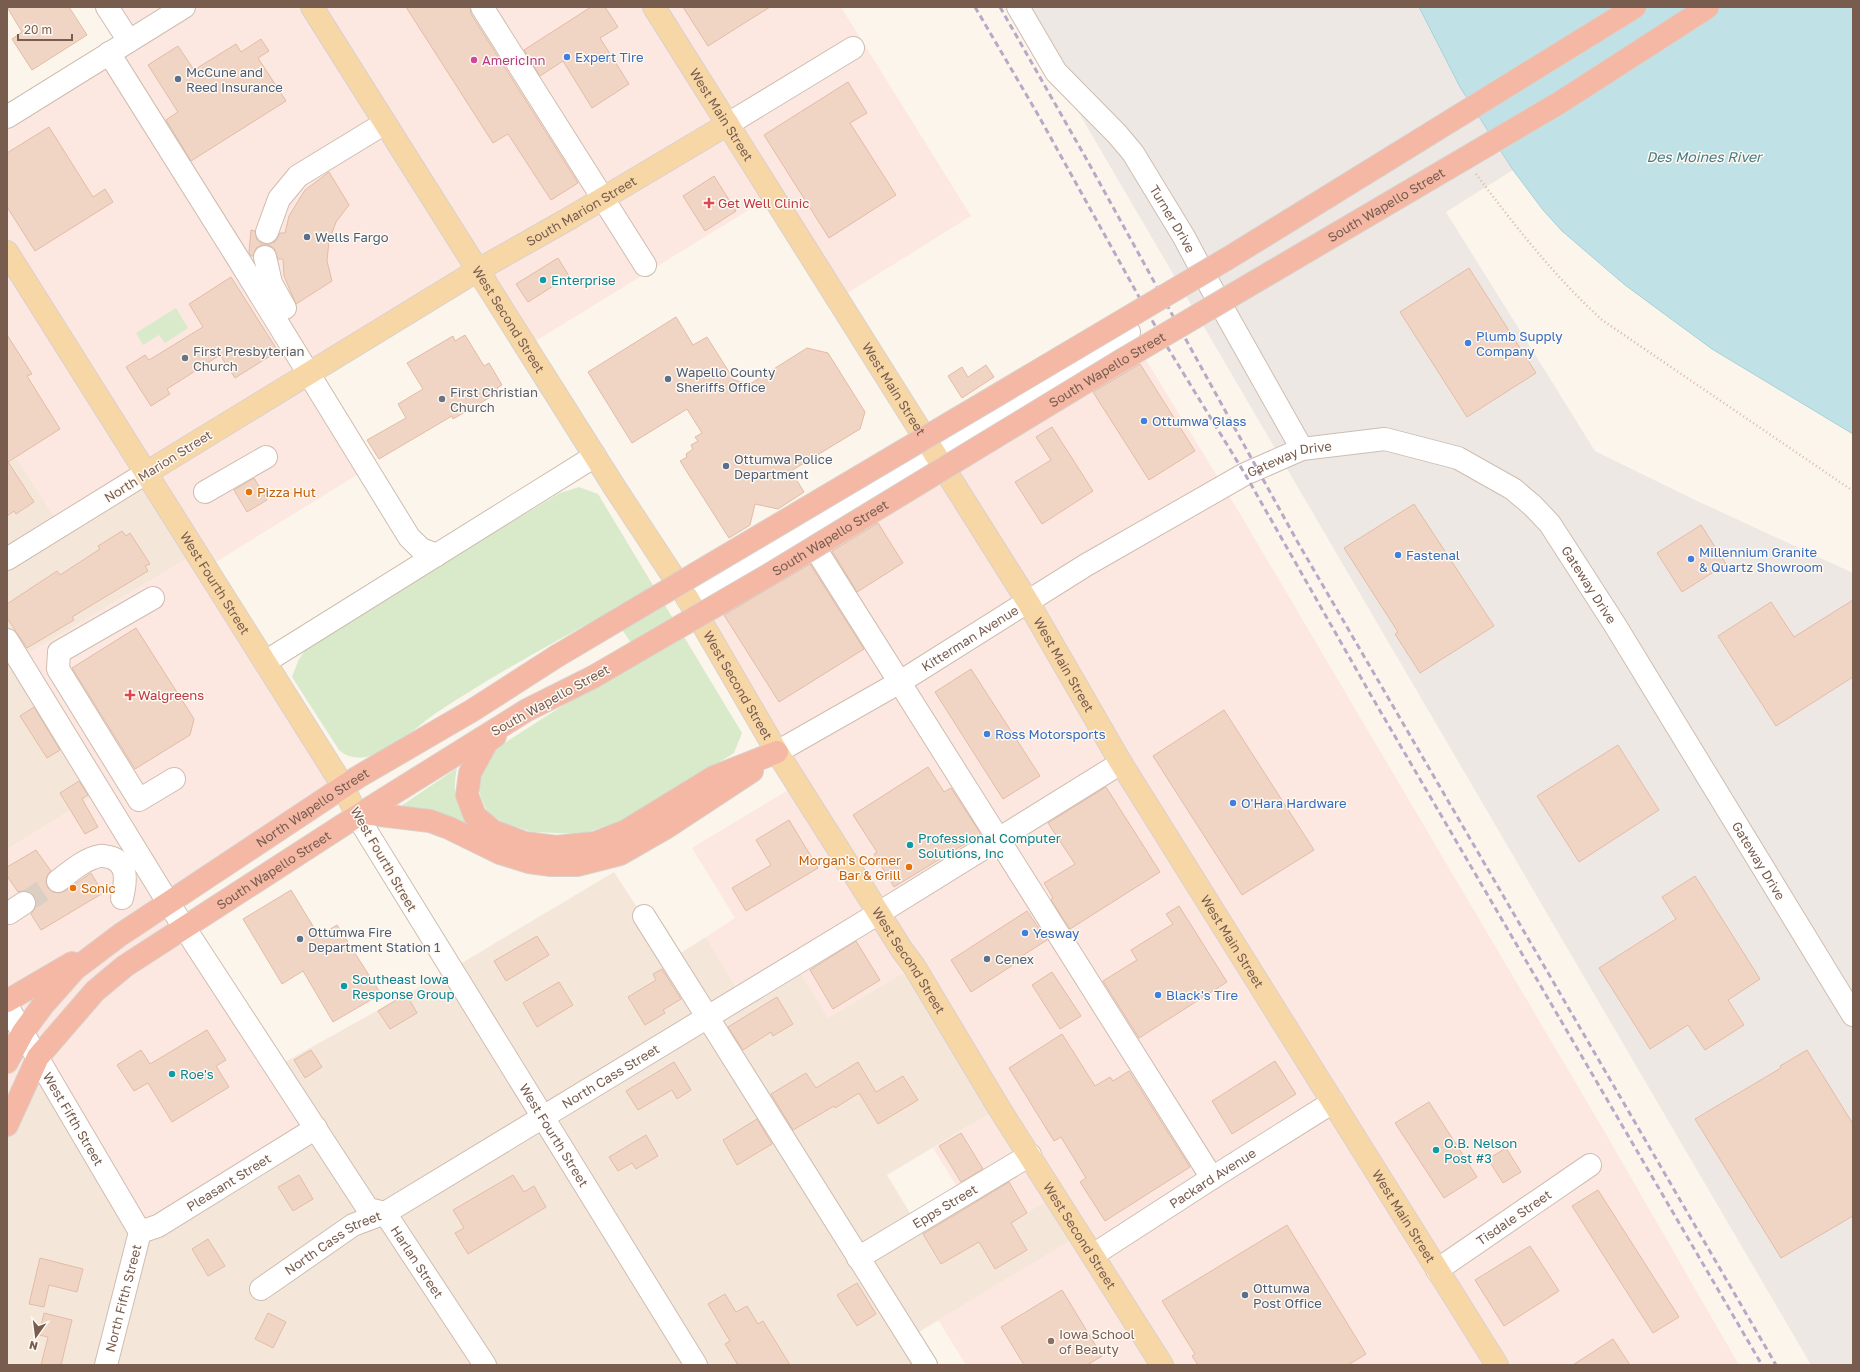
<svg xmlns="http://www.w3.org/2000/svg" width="1860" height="1372" font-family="'Golos Text',sans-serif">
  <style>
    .residential { fill: #f4e7da }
    .commercial { fill: #fce8e0 }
    .industrial { fill: #eee8e4 }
    .green { fill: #d8eaca }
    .water { fill: #c0e2e6; stroke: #a6d1d8 }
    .building { fill: #f1d5c4; stroke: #e3bba5 }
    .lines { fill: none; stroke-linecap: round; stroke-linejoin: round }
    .minor-tunnel { stroke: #dbcfc4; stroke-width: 22; stroke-dasharray: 22 11; stroke-linecap: butt }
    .minor-casing { stroke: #cfbdb0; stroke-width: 24 }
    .major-casing { stroke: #d9d1cd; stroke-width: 24 }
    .highway-casing { stroke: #d9d1cd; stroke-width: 24 }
    .path { stroke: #d7b8a6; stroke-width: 2.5; stroke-dasharray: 1 3; stroke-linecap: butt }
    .minor { stroke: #fff; stroke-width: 22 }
    .major { stroke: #f8d7a7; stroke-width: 22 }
    .highway { stroke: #f4b8a5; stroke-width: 22 }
    .rail { stroke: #b8a9c7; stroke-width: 3; stroke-dasharray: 6 4; stroke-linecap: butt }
    .highway-bridge-casing { stroke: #d9d1cd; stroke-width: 24; stroke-linecap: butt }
    .highway-bridge { stroke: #f4b8a5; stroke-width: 22 }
    .shop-dot { fill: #3f7fe0; stroke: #fef9f3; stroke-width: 1.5 }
    .hotel-dot { fill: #d1479c; stroke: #fef9f3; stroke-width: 1.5 }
    .service-dot { fill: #5c6f8a; stroke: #fef9f3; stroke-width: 1.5 }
    .health-dot { fill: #e0444e; stroke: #fef9f3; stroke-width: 1.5 }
    .culture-dot { fill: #0f9aa8; stroke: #fef9f3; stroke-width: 1.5 }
    .worship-dot { fill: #6b7280; stroke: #fef9f3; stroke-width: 1.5 }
    .food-dot { fill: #e8710a; stroke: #fef9f3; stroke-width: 1.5 }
    .education-dot { fill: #8d6e63; stroke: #fef9f3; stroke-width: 1.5 }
    .labels { text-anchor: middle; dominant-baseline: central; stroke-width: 3; stroke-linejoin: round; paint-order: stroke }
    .shop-label { font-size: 13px; fill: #366cbe; stroke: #fef9f3; text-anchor: start }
    .hotel-label { font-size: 13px; fill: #b23c85; stroke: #fef9f3; text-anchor: start }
    .service-label { font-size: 13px; fill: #4e5e75; stroke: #fef9f3; text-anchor: start }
    .street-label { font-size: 13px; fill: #785c4e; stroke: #fef9f3 }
    .health-label { font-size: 13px; fill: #be3a42; stroke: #fef9f3; text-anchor: start }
    .culture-label { font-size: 13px; fill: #0d838f; stroke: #fef9f3; text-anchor: start }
    .worship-label { font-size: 13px; fill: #5b616d; stroke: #fef9f3; text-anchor: start }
    .food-label { font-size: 13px; fill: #c56008; stroke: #fef9f3; text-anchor: start }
    .education-label { font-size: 13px; fill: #785e54; stroke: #fef9f3; text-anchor: start }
    .water-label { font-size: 14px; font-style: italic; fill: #457b83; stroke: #fef9f3 }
  </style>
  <rect width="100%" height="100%" fill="#fcf5ec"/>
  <path class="residential" d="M16 458 146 473 197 553 101 792 7 849V463Z
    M614 872 671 959 706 937 741 996 795 964 914 966 999 1108 887 1175 941 1264 1056 1195 1080 1235 909 1338 926 1365H7V1125L30 1071 276 1067 450 970Z"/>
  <path class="commercial" d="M107 7H841L971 216 838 299 773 195 526 347 478 270 310 374 368 468 206 568 343 786 169 904 316 1128 140 1232 38 1058 7 1125V849L101 792 18 659 196 553 146 473 60 526 16 458 7 463V117L129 41Z
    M1129 332 1236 507 1603 1129 1739 1365H966L938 1320 1080 1235 1056 1195 941 1264 919 1228 965 1200 933 1148 999 1108 914 967 828 1018 795 964 741 997 706 937 735 918 692 848 798 784 688 599Z"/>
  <path class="industrial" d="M1017 7H1419L1460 87 1513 170 1446 212 1595 451 1693 499 1853 573V1365H1811Z"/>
  <path class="green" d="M176 308 188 328 165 343 159 335 143 345 136 333Z
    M579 487 598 494 742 733 734 753 630 818 582 834 533 832 504 823 488 813 481 798 478 785 486 761 500 746 640 656 610 612C552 643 494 675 439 711 418 725 394 750 370 756 360 759 347 758 339 750L292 677 298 661 309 644 560 493Z
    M457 768C452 794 455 806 472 826L469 829 398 808Z"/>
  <path class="water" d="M1419 7H1853V434L1712 349 1625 285 1562 231 1543 210 1513 170 1460 87Z"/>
  <path class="building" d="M7 7H69L87 35 32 70 12 39 22 32Z
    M406 7H470L471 14 578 183 551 200 508 134 493 143Z
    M591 7H605L618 27 600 38 629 84 592 108 563 61 540 76 524 50Z
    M683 7H770L708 46Z
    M261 39 269 51 258 58 286 101 191 161 166 120 178 112 148 65 178 46 194 70 236 44 241 52Z
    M848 82 867 113 850 123 896 195 829 238 764 135Z
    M49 127 93 197 105 189 113 202 35 251 7 207V153Z
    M329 172 349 205 336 222 329 241 327 261 332 281 296 304 284 276 283 259H278L274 248 268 245H262L256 248 253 256H251L249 252 251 230 255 231 257 240 262 244H269L275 242 280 233H285L289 216 305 190Z
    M714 176 736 211 705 231 683 196Z
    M558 258 569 276 528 302 516 284Z
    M1469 268 1536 373 1467 417 1400 312Z
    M231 277 278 351 235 378 220 355 167 389 170 394 151 406 126 367 145 355 149 360 203 327 189 304Z
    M676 317 693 345 707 337 734 380 750 384 807 348 828 353 865 412 860 429 791 471 804 492 778 509 755 504 750 525 729 538 680 461 687 457 686 454 693 449 691 445 698 441 695 437 702 433 687 409 632 443 588 372Z
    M7 335 32 374 27 376 60 429 8 462 34 502 16 514 14 511 7 516Z
    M465 335 484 366 489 363 502 385 497 388 499 392 453 419 452 416 379 459 367 440 406 418 398 404 423 389 407 363 453 336 455 341Z
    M1140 364 1195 451 1149 480 1093 392Z
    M986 365 994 377 962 398 948 376 962 367 968 377Z
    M1052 427 1093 491 1042 524 1015 482 1051 460 1036 437Z
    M254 478 267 500 247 512 234 490Z
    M1414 504 1494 626 1420 673 1395 634 1398 632 1344 548Z
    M878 523 903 563 857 592 832 551Z
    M1701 525 1726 564 1682 592 1657 553Z
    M122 531 126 536 130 533 150 564 145 566 148 571 72 617 74 620 27 648 7 618V604L57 571 60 575 100 549 98 546Z
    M810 564 864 649 779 702 724 615Z
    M1853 600V677L1776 726 1718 636 1771 602 1794 637Z
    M136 628 194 719 190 735 135 769 72 668Z
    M971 669 1040 776 1003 799 935 692Z
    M34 707 60 750 47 758 20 716Z
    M1224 710 1314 850 1242 895 1153 756Z
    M1618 745 1659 810 1579 862 1537 796Z
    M928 767 944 792 951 788 981 834 894 887 874 854 877 852 853 815Z
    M79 781 88 795 82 799 98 827 85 834 60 793Z
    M1106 787 1160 872 1070 929 1051 900 1053 898 1044 883 1075 864 1048 823Z
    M789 820 818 868 746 911 732 888 771 865 756 840Z
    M36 850 51 871 47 876 46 882 48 888 53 892 59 893 65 891 91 873 103 893 41 930 31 914 35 908 36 902 35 896 29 892 24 891 18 892 7 876V867Z
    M1695 876 1760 979 1728 1000 1744 1025 1705 1050 1688 1025 1650 1049 1599 968 1676 919 1662 897Z
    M291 890 319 936 337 925 381 994 333 1022 303 971 282 984 243 919Z
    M1179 906 1227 982 1139 1038 1103 981 1137 960 1131 950 1173 924 1166 914Z
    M1027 911 1047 940 1022 956 1024 958 971 992 951 960Z
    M537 936 549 955 506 981 494 961Z
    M856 941 880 980 833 1009 810 970Z
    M662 969 681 999 663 1010 665 1013 645 1025 628 997 656 980 653 974Z
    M1052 972 1081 1016 1060 1029 1032 985Z
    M559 982 573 1005 537 1027 523 1003Z
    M406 994 417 1013 390 1029 378 1011Z
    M777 997 793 1024 773 1036 771 1032 743 1050 728 1027Z
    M207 1030 226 1060 216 1066 229 1087 172 1122 148 1083 134 1091 117 1065 141 1050 150 1064Z
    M1062 1034 1095 1086 1110 1077 1113 1081 1129 1071 1190 1167 1105 1221 1080 1182 1086 1178 1061 1137 1054 1141 1009 1068Z
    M311 1050 322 1067 305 1078 294 1060Z
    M1807 1050 1853 1124V1216L1781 1258 1695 1119 1781 1068 1780 1066Z
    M1275 1061 1296 1094 1232 1134 1212 1101Z
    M674 1062 691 1090 677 1099 672 1090 638 1110 626 1091Z
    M858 1062 876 1092 903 1076 918 1100 878 1124 859 1093 835 1108 834 1106 793 1130 771 1094 806 1073 816 1088Z
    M1429 1102 1477 1177 1444 1198 1395 1123Z
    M757 1119 772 1144 737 1165 723 1140Z
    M961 1133 983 1169 961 1182 939 1146Z
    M646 1135 658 1156 636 1169 632 1163 618 1171 609 1157Z
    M1506 1148 1521 1172 1503 1183 1488 1159Z
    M299 1175 313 1199 293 1211 278 1187Z
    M513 1175 524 1192 534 1186 546 1207 468 1254 455 1233 464 1228 453 1210Z
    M1009 1182 1027 1213 1011 1223 1027 1250 995 1269 979 1242 941 1264 923 1234Z
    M1598 1190 1679 1317 1653 1333 1572 1206Z
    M1287 1225 1366 1354 1348 1365H1198L1192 1356 1195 1354 1162 1301Z
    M208 1239 225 1266 208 1276 192 1249Z
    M1530 1246 1559 1291 1504 1326 1475 1280Z
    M40 1258 83 1269 77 1292 49 1285 44 1307 29 1304Z
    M857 1283 876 1314 857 1326 837 1295Z
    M1062 1290 1102 1356 1087 1365H1024L1001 1327Z
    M725 1294 736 1312 747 1306 758 1324 763 1321 790 1365H738L725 1344 730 1341 708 1304Z
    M44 1313 72 1320 61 1365H41L48 1337 39 1335Z
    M268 1313 286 1322 273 1348 255 1339Z
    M1613 1339 1630 1365H1573Z"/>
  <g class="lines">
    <path class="minor-tunnel" d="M24 903 58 881"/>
    <defs>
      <g id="minor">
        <path d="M107 7 129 41"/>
        <path d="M482 7 645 265"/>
        <path id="s1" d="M1018 7 1056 72 1117 134 1133 153 1184 237 1208 282 1302 449"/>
        <path d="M109 53 237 257 409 537 421 549 437 555"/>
        <path d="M7 117 184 7"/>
        <path d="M728 124 853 48"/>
        <path d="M267 232 279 199 298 176 385 123"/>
        <path d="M265 257 271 283 285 308"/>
        <path d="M205 492 266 457"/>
        <path d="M803 529 1212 1178"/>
        <path d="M7 559 146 473"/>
        <path d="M153 598 59 652 58 669 139 800 174 779"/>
        <path d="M688 599 1129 332"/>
        <path id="s2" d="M7 640 169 904 368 1209 385 1213 485 1365"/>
        <path d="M265 662 595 456"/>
        <path id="s3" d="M777 752 900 682 1086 565 1245 474 1302 449 1385 439 1458 458 1513 489 1533 506 1550 524 1615 625 1853 1015"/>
        <path id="s4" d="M357 816 696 1365"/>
        <path d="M58 881C70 872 84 859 100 856 103 855 106 857 109 857 129 862 126 882 122 898"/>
        <path d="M9 913 24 903"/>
        <path d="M644 916 926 1365"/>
        <path id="s5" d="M7 1006 140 1232"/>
        <path id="s6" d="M140 1232 158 1226 316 1128"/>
        <path id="s7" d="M1093 1255 1212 1178 1333 1102"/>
        <path id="s8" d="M858 1258 1030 1155"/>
        <path id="s9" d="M1437 1270 1590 1165"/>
        <path id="s10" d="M261 1289 353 1225 385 1213 879 913 1121 763"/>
        <path id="s11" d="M106 1365 140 1232"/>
      </g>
      <g id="major">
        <path id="s12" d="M312 7 615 488 688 599 777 752 902 950 914 966 999 1108 1162 1365"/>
        <path id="s13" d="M654 7 1028 602 1121 763 1497 1365"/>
        <path id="s14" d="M7 252 343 786 357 816"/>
        <path id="s15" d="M146 473 478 270 570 218 728 124"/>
      </g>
      <g id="highway">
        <path d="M495 736 487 742 470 773 467 795 475 816 493 831 525 843 556 847 595 843 626 831 714 777 777 752"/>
        <path d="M363 813 430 821 449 828 500 853 529 862 551 865H577L620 854 667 827 752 771"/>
        <path d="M7 1001 72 963"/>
        <path id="s16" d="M7 1062 23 1032 43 1005 75 969 120 935 358 777 473 710 557 656"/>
        <path id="s17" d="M7 1125 38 1057 95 991 125 966 357 816 527 710 593 677"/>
      </g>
    </defs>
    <use href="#minor" class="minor-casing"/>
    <use href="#major" class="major-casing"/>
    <use href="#highway" class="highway-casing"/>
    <path class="path" d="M1476 174C1515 226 1554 276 1602 320L1853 491"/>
    <use href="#minor" class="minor"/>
    <use href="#major" class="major"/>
    <use href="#highway" class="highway"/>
    <path class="rail" d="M975 7 1037 113 1163 340 1245 474 1372 697 1762 1365
      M1000 7 1087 160 1297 541 1776 1365"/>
    <defs>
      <g id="highway-bridge">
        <path d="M557 656 1230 257 1635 7"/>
        <path id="s18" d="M593 677 770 574 1122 360 1559 103 1708 7"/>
      </g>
    </defs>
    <use href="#highway-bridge" class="highway-bridge-casing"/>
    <use href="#highway-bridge" class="highway-bridge"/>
  </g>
  <g class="shop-dot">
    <circle cx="567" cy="57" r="4"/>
    <circle cx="1468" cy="343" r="4"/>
    <circle cx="1144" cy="421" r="4"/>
    <circle cx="1398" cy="555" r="4"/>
    <circle cx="1691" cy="559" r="4"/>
    <circle cx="987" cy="734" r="4"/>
    <circle cx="1233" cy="803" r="4"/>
    <circle cx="1025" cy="933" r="4"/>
    <circle cx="1158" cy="995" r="4"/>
  </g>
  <circle class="hotel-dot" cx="474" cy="60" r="4"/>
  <g class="service-dot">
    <circle cx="178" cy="79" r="4"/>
    <circle cx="307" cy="237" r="4"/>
    <circle cx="668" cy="379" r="4"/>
    <circle cx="726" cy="466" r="4"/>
    <circle cx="300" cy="939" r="4"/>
    <circle cx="987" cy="959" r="4"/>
    <circle cx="1245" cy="1295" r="4"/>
  </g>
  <g class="health-dot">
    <path d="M707 197h4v4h4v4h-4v4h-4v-4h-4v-4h4z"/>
    <path d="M128 689h4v4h4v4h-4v4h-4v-4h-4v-4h4z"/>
  </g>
  <g class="culture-dot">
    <circle cx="543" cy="280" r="4"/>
    <circle cx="910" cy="845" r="4"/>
    <circle cx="344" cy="986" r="4"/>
    <circle cx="172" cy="1074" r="4"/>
    <circle cx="1436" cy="1150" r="4"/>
  </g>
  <g class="worship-dot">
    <circle cx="185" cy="358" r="4"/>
    <circle cx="442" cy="399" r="4"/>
  </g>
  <g class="food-dot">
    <circle cx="249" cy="492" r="4"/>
    <circle cx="909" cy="867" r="4"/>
    <circle cx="73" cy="888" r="4"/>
  </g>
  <circle class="education-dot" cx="1051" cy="1341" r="4"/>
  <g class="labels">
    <g class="shop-label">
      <text x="575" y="57">Expert Tire</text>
      <text x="1476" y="336">Plumb Supply<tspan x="1476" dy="15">Company</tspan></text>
      <text x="1152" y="421">Ottumwa Glass</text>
      <text x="1699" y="552">Millennium Granite<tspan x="1699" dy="15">&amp; Quartz Showroom</tspan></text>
      <text x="1406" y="555">Fastenal</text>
      <text x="995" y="734">Ross Motorsports</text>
      <text x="1241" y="803">O'Hara Hardware</text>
      <text x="1033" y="933">Yesway</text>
      <text x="1166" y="995">Black's Tire</text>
    </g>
    <g class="hotel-label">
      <text x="482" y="60">AmericInn</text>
    </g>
    <g class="service-label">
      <text x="186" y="72">McCune and<tspan x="186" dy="15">Reed Insurance</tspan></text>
      <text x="315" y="237">Wells Fargo</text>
      <text x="676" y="372">Wapello County<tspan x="676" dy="15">Sheriffs Office</tspan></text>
      <text x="734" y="459">Ottumwa Police<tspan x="734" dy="15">Department</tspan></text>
      <text x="308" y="932">Ottumwa Fire<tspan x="308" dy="15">Department Station 1</tspan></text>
      <text x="995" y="959">Cenex</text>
      <text x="1253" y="1288">Ottumwa<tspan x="1253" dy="15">Post Office</tspan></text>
    </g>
    <g class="street-label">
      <text stroke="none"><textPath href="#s13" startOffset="127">West Main Street</textPath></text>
      <text stroke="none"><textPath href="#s18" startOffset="923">South Wapello Street</textPath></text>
      <text stroke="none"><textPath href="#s15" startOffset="508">South Marion Street</textPath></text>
      <text stroke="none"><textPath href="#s1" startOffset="264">Turner Drive</textPath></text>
      <text stroke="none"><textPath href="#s12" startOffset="369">West Second Street</textPath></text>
      <text stroke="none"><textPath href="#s18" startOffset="599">South Wapello Street</textPath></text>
      <text stroke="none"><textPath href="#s13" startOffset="451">West Main Street</textPath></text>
      <text stroke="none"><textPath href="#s3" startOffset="592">Gateway Drive</textPath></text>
      <text transform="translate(158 466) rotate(-32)">North Marion Street</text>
      <text stroke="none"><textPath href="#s18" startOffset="275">South Wapello Street</textPath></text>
      <text stroke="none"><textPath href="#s14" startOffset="391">West Fourth Street</textPath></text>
      <text stroke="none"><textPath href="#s3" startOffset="952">Gateway Drive</textPath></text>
      <text stroke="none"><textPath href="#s3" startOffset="224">Kitterman Avenue</textPath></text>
      <text stroke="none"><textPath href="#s13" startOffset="775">West Main Street</textPath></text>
      <text stroke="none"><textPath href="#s12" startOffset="801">West Second Street</textPath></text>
      <text transform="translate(550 700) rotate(-29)">South Wapello Street</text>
      <text stroke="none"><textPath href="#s16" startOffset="403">North Wapello Street</textPath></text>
      <text transform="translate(384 859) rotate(60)">West Fourth Street</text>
      <text stroke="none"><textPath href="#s3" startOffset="1276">Gateway Drive</textPath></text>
      <text stroke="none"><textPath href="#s17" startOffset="378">South Wapello Street</textPath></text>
      <text stroke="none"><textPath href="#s13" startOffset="1099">West Main Street</textPath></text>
      <text stroke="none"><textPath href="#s12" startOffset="1125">West Second Street</textPath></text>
      <text stroke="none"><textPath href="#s10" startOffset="410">North Cass Street</textPath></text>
      <text stroke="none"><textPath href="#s5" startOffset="131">West Fifth Street</textPath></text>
      <text stroke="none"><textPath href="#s4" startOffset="375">West Fourth Street</textPath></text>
      <text stroke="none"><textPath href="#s7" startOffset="142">Packard Avenue</textPath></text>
      <text stroke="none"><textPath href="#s6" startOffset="102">Pleasant Street</textPath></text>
      <text stroke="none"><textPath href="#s8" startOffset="101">Epps Street</textPath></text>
      <text stroke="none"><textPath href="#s13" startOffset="1423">West Main Street</textPath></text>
      <text stroke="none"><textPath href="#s9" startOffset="93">Tisdale Street</textPath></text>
      <text stroke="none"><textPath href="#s12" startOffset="1449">West Second Street</textPath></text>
      <text stroke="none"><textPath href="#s10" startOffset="86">North Cass Street</textPath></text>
      <text stroke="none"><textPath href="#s2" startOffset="750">Harlan Street</textPath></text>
      <text stroke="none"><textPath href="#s11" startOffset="69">North Fifth Street</textPath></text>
    </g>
    <g class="health-label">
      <text x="718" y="203">Get Well Clinic</text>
      <text x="138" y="695">Walgreens</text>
    </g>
    <g class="culture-label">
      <text x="551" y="280">Enterprise</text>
      <text x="918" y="838">Professional Computer<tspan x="918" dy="15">Solutions, Inc</tspan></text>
      <text x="352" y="979">Southeast Iowa<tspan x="352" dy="15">Response Group</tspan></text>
      <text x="180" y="1074">Roe's</text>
      <text x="1444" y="1143">O.B. Nelson<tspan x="1444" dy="15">Post #3</tspan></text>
    </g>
    <g class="worship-label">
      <text x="193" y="351">First Presbyterian<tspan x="193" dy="15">Church</tspan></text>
      <text x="450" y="392">First Christian<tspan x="450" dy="15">Church</tspan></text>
    </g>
    <g class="food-label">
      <text x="257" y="492">Pizza Hut</text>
      <text x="901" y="860" text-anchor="end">Morgan's Corner<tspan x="901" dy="15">Bar &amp; Grill</tspan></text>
      <text x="81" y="888">Sonic</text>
    </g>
    <g class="education-label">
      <text x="1059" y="1334">Iowa School<tspan x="1059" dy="15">of Beauty</tspan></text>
    </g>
    <g class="water-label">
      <text x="1704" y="156">Des Moines River</text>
    </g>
  </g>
  <rect width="1860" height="1372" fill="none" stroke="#785c4e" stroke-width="16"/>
  <g transform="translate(36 1336) rotate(194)" stroke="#fef9f3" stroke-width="3" paint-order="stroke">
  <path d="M0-3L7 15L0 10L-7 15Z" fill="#785c4e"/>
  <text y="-6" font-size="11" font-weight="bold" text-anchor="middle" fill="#785c4e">N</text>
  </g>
  <path d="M18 34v6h54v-6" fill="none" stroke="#785c4e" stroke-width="2"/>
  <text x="24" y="34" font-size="12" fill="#785c4e" stroke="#fef9f3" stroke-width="3" paint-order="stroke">20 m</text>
</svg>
